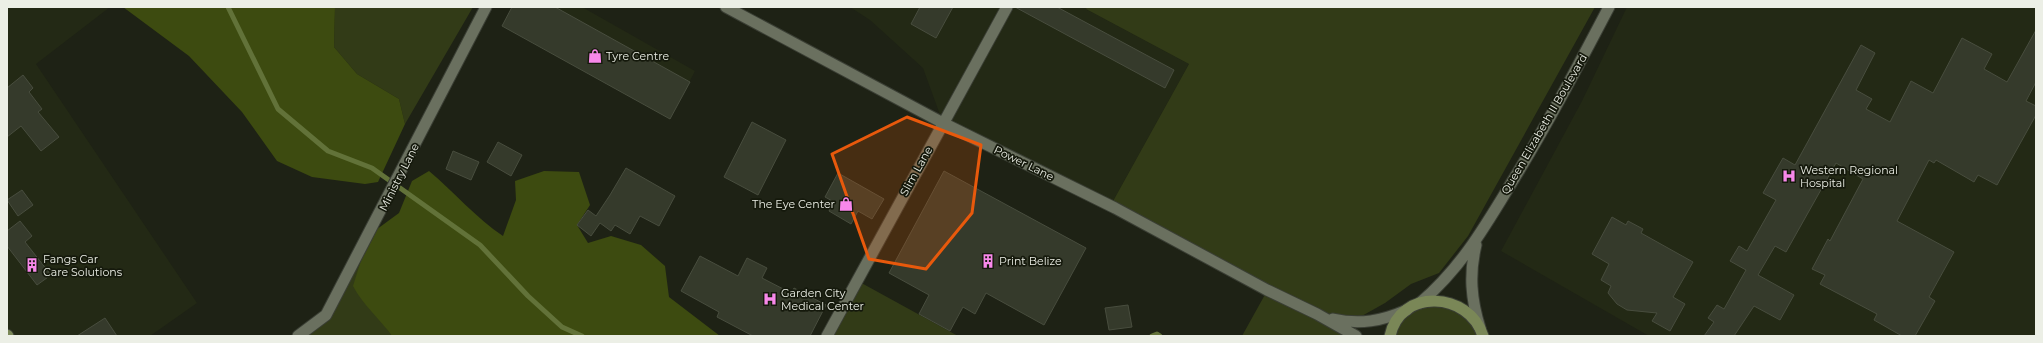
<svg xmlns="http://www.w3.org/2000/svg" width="2043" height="343" font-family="Montserrat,sans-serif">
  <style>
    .built { fill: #232915 }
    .green { fill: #323b17 }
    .forest { fill: #3d4b10 }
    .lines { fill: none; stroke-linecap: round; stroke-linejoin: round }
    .stream { stroke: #627239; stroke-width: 5 }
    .building { fill: #353a2b; stroke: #484d3e }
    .minor-casing { stroke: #3a3e34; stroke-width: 13 }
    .tertiary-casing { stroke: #3a3e34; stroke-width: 13 }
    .secondary-casing { stroke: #3a3e34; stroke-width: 13 }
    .minor { stroke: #6a705f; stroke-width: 11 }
    .tertiary { stroke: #6a705f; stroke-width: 11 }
    .secondary { stroke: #7a8757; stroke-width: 11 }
    .marked { fill: #e8590c; fill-opacity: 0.2; stroke: #e8590c; stroke-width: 3; stroke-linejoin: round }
    .labels { text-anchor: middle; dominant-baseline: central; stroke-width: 3.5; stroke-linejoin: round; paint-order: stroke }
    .poi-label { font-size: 11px; fill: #ecefe6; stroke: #15190c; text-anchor: start }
    .street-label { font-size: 11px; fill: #ecefe6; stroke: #15190c }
  </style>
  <rect width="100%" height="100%" fill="#1e2215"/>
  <path class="built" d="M7 7H110L36 64 197 303 150 336H8L7 334Z
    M512 7H582L695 71 670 119 502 26Z
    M850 7H1087L1086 9 1189 64 1112 203 943 123 923 68 870 20Z
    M1627 7H2036V336H1649L1501 251 1582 101Z"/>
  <path class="green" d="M335 7H473L405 124 399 99 357 74 334 47Z
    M1087 7H1595L1468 236 1439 273 1411 284 1385 303 1360 317 1346 319 1356 336H1242L1267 291 1112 203 1189 64 1086 9Z
    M369 235 382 322 392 336H298L326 315Z
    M856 280 958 336H827Z
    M1455 304 1483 336H1390L1409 309Z"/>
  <path class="forest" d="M123 7H335L334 47 357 74 399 99 405 124 378 182 365 184 312 177 277 161 242 112 189 56Z
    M429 171C454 192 476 218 503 236L516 200 515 181 544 171 579 172 590 205 577 225 588 243 611 236 641 245 665 266 669 297 720 336H392C380 319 363 305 353 286L369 235 399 213 412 181Z"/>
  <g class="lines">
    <path class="stream" d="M228 7 278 109 328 151 372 168 480 245 528 296 562 327 582 336
      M1152 336 1157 334 1160 336"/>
  </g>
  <path class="building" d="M512 7H555L690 82 670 119 502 26Z
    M920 7H953L936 38 911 24Z
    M1015 7H1057L1174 70 1165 88Z
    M2036 30V82L2026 101 2036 106V115L1997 185 1978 175 1974 182 1936 160 1934 163 1929 160 1897 221 1954 252 1929 297 1935 301 1915 336H1902L1874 320 1877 314 1820 284 1825 275 1812 269 1828 239 1830 241 1863 179 1836 163 1786 252 1775 246 1758 275 1794 295 1780 320 1754 306 1734 336H1704L1714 322 1708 318 1717 305 1724 309 1746 270 1730 261 1739 246 1747 251 1776 200 1763 193 1783 158 1795 165 1861 45 1875 53 1856 90 1872 99 1866 109 1890 122 1911 81 1933 93 1962 38 1992 54 1984 69 2007 82Z
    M23 75 33 88 29 92 42 109 38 112 59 137 41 151 21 126 7 137V88Z
    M752 122 786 140 758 195 724 177Z
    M498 142 522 155 511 176 487 162Z
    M453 151 479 162 471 180 446 169Z
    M626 168 675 196 659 226 640 216 630 234 615 225 611 231 600 223 591 236 577 225 588 210 596 216 610 195Z
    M944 171 1086 248 1044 325 986 293 975 314 963 307 950 331 919 314 929 295 889 273Z
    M838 173 884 199 872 219 858 211 851 224 829 211 834 202 825 197Z
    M22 190 33 205 18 216 7 200Z
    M1612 217 1626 225 1628 221 1643 229 1641 233 1693 262 1673 297 1685 304 1670 331 1652 321 1657 313 1627 310 1617 304 1608 293 1611 286 1601 280 1609 264 1592 254Z
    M20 221 32 236 25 242 51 275 37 285 7 246V231Z
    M700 256 738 276 747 258 767 268 762 278 791 293 794 288 826 305 810 336H753L717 317 719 312 681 291Z
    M1128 305 1132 327 1109 330 1105 308Z
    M105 318 117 336H77Z"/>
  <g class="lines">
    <defs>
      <path id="minor" d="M726 7 943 123 1115 208 1267 290 1317 314 1356 336
        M1333 319C1360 325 1382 321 1407 310
        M298 336 326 315 486 7
        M827 336 1007 7"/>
      <path id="tertiary" d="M1476 245C1469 274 1471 299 1480 328
        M1420 303C1461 268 1484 228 1512 182 1547 125 1578 66 1609 7"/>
      <path id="secondary" d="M7 335 8 336
        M1390 336C1400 288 1469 291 1483 336"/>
    </defs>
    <use href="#minor" class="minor-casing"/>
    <use href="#tertiary" class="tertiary-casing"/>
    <use href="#secondary" class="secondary-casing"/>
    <use href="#minor" class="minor"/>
    <use href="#tertiary" class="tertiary"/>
    <use href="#secondary" class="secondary"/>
  </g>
  <path class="marked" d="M907 117 981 145 972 213 926 269 869 259 832 154Z"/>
  <defs>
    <symbol id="shop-bare" viewBox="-9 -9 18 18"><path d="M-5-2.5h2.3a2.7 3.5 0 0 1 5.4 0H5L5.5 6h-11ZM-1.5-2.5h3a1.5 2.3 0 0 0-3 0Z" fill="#f888ea" stroke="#15190c" stroke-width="2.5" paint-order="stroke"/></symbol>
    <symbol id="hospital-bare" viewBox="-9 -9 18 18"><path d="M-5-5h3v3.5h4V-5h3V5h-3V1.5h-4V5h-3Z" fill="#f888ea" stroke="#15190c" stroke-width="2.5" paint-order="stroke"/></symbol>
    <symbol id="building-bare" viewBox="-9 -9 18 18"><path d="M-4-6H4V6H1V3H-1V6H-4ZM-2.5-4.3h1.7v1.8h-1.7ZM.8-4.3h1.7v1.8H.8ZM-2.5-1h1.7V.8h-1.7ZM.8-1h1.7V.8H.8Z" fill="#f888ea" stroke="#15190c" stroke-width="2.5" paint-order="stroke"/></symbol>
  </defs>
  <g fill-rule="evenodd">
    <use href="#shop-bare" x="585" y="46" width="20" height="20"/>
    <use href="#hospital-bare" x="1779" y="166" width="20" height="20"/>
    <use href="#shop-bare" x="836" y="194" width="20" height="20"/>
    <use href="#building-bare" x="978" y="251" width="20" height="20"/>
    <use href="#building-bare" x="22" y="255" width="20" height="20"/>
    <use href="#hospital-bare" x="760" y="289" width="20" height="20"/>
  </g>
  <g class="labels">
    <g class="poi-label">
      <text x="606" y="56">Tyre Centre</text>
      <text x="1800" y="170">Western Regional<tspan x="1800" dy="13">Hospital</tspan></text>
      <text x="835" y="204" text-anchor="end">The Eye Center</text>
      <text x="43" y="259">Fangs Car<tspan x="43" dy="13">Care Solutions</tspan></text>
      <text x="999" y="261">Print Belize</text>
      <text x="781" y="293">Garden City<tspan x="781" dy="13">Medical Center</tspan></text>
    </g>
    <g class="street-label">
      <text transform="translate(1544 124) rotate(-60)">Queen Elizabeth II Boulevard</text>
      <text transform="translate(1024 163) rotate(26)">Power Lane</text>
      <text transform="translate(916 171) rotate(-61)">Slim Lane</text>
      <text transform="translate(399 177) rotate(-63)">Ministry Lane</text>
    </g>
  </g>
  <rect width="2043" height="343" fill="none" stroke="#ecefe6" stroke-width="16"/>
</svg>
